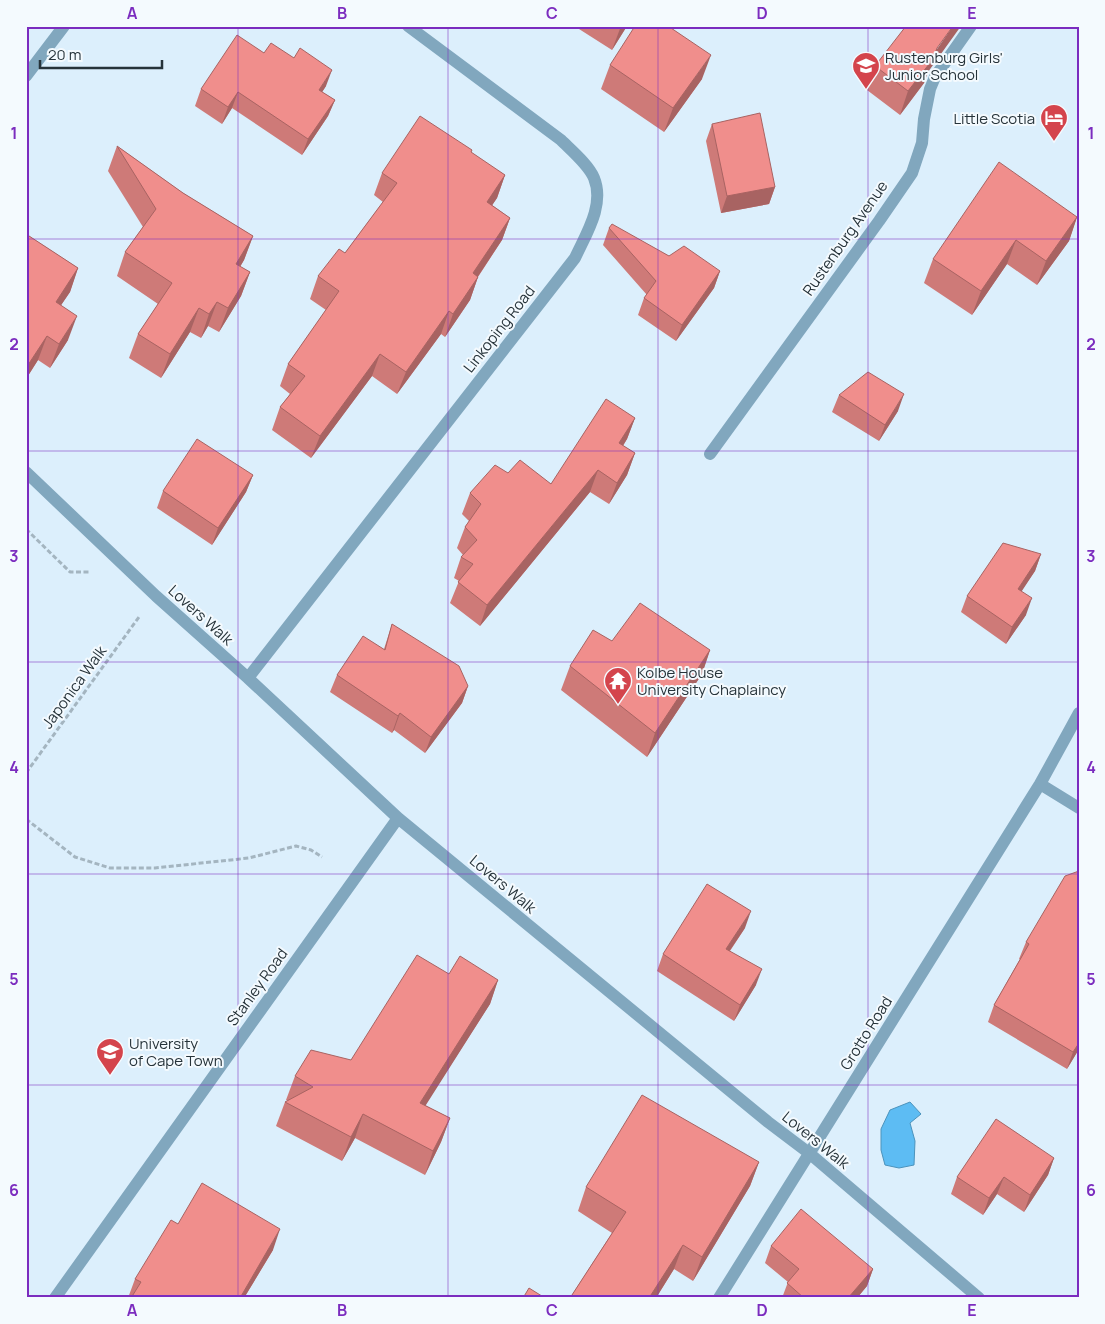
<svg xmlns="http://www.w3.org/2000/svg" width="1105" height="1324" font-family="Manrope,sans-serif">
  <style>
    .water { fill: #5dbcf3; stroke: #4c93bc }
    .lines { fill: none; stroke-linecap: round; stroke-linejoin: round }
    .path { stroke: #a4b5c0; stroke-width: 3; stroke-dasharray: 5 2.5; stroke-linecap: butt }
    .street { stroke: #81a7be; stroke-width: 12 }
    .wall { fill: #ce7a78 }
    .shaded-wall { fill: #a86362 }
    .building { fill: #f08e8c; stroke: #a86362 }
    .grid { fill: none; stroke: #7b2cbf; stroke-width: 1; stroke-opacity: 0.55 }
    .labels { text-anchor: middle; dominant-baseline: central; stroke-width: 4; stroke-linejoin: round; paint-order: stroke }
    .poi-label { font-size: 15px; fill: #26333a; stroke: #f4fafe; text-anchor: start }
    .street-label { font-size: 15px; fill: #26333a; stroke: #f4fafe }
    .neatline { fill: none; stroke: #7b2cbf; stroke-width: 2 }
    .grid-label { font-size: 16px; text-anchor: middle; font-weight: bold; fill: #7b2cbf }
  </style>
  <rect width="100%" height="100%" fill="#dceffc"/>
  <path class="water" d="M910 1102 921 1114 910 1123 915 1141 914 1165 899 1168 885 1165 881 1150V1129L890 1110Z"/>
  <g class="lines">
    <path class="path" d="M26 529 70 572H90
      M26 773 139 617
      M26 819 75 857 110 868H155L249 858 296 846 311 850 322 857"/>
    <path class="street" d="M26 76 64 26
      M710 454 879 221 912 173 922 143 924 119 930 89 935 77 971 26
      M26 472 156 596 248 678 398 818 768 1122 809 1153 979 1298
      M248 678 575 258C586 234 605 205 594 178 589 165 571 150 561 140L408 26
      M1040 784 1079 808
      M55 1298 398 818
      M719 1298 1040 784 1079 713"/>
  </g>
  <path class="wall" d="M580 26H627L612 50 579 29Z
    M264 53 326 86 322 92 335 100 328 116 302 155 232 108 222 124 195 106 201 89Z
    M610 65 702 79 664 132 601 89Z
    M875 66 928 72 924 83 900 115 867 90Z
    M712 124 775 187 769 204 721 213 706 141Z
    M117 146 183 193 253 236 244 260 240 267 250 272 241 296 219 332 208 326 201 338 190 332 161 378 129 358 138 334 158 304 117 276 125 252 143 227 108 171Z
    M472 150 471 153 505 175 497 198 492 205 510 218 502 240 478 277 470 300 445 337 441 334 397 394 372 376 311 458 272 430 280 407 290 394 280 386 288 364 326 310 310 299 318 276 345 253 383 202 374 195 382 173Z
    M1077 217 1069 241 1037 285 1007 264 972 315 924 283 933 259Z
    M609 228 669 256 720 271 714 288 676 341 638 315 644 298 647 295 603 245Z
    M26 234 78 268 70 292 61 305 68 340 50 368 38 360 26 379Z
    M839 395 898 411 879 441 832 412Z
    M635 418 627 439 623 446 635 453 627 475 609 504 590 492 480 626 450 603 459 581 454 578 461 557 463 555 457 548 465 527 469 521 462 514 470 493 508 473 551 484Z
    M253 475 246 492 212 545 157 508 163 491Z
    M1041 554 1035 571 1021 591 1026 615 1006 644 961 612 967 596Z
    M392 624 468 686 462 703 425 753 394 730 392 733 330 692 337 675 384 649Z
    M710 650 702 674 647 757 561 690 570 666Z
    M1079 871V1049L1067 1069 988 1022 994 1005 1020 959H1019L1026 942Z
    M745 928 730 951 756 985 734 1021 657 971 663 954Z
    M449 974 498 980 490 1004 425 1105 450 1118 441 1142 425 1175 355 1138 342 1161 276 1126 285 1102 288 1101 286 1100 295 1076 351 1060Z
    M1054 1158 1048 1175 1024 1212 997 1194 983 1215 951 1194 957 1177Z
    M759 1162 750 1186 693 1281 674 1269 656 1298H570L612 1233 578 1211 586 1187Z
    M178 1224 273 1250 244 1298H128L135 1279Z
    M771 1246 873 1269 867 1286 857 1298H782L788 1282 765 1263Z"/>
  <path class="shaded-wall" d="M621 26H627L612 50Z
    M953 26H961L928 72 924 83 900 115 908 91Z
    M711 55 702 79 664 132 673 108Z
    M332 70 326 86 313 106 319 90Z
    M238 92 232 108 222 124 228 107Z
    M335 100 328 116 302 155 308 139Z
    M505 175 497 198 479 225 487 202Z
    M775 187 769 204 721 213 727 196Z
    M1077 217 1069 241 1037 285 1046 261Z
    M510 218 502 240 465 296 473 273Z
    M253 236 244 260 227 288 236 264Z
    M1016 240 1007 264 972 315 981 291Z
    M78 268 70 292 47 326 56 302Z
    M720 271 714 288 676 341 682 325Z
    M250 272 241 296 219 332 228 308Z
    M478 277 470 300 445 337 453 314Z
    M217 302 208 326 201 338 209 314Z
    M199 308 190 332 161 378 170 354Z
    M449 311 441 334 397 394 406 372Z
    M77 316 68 340 50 368 59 344Z
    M47 336 38 360 26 379V368Z
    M380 354 372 376 311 458 320 436Z
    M904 394 898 411 879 441 885 425Z
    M635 418 627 439 611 464 619 443Z
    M635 453 627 475 609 504 617 483Z
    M598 470 590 492 480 626 487 605Z
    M253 475 246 492 212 545 218 528Z
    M1041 554 1035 571 1012 606 1018 589Z
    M1032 598 1026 615 1006 644 1012 627Z
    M710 650 702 674 647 757 655 733Z
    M468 686 462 703 425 753 431 737Z
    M400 713 394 730 392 733 398 716Z
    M751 911 745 928 720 965 726 949Z
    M762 969 756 985 734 1021 740 1005Z
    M498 980 490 1004 412 1127 420 1103Z
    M1079 1043V1049L1067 1069 1073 1052Z
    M363 1114 355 1138 342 1161 351 1137Z
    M450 1118 441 1142 425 1175 433 1151Z
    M1054 1158 1048 1175 1024 1212 1030 1195Z
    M759 1162 750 1186 693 1281 702 1257Z
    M1004 1177 997 1194 983 1215 989 1198Z
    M280 1229 273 1250 244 1298H240Z
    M683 1245 674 1269 656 1298H649Z
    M873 1269 867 1286 857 1298H848Z"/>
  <path class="building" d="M635 26H668L711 55 673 108 610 65Z
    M906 26H953L937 48 933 59 908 91 875 66Z
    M237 35 264 53 271 43 294 58 300 48 332 70 319 90 335 100 308 139 238 92 228 107 201 89Z
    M760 113 775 187 727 196 712 124Z
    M420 116 472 150 471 152 505 175 487 202 510 218 473 273 478 277 453 314 449 311 406 372 380 354 320 436 280 407 305 376 288 364 339 291 318 276 339 249 345 253 397 183 382 173Z
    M117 146 183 193 253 236 236 264 250 272 228 308 217 302 209 314 199 308 170 354 138 334 172 283 125 252 156 209Z
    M999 162 1077 217 1046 261 1016 240 981 291 933 259Z
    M612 224 669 256 684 246 720 271 682 325 644 298 656 281 609 228Z
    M26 234 78 268 56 302 77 316 59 344 47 336 26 368Z
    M868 372 904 394 885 425 839 395Z
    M606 399 635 418 619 443 635 453 617 483 598 470 487 605 458 582 473 564 461 557 477 540 465 527 481 504 470 493 495 465 508 473 520 460 551 484Z
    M197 439 253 475 218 528 163 491Z
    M1003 543 1041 554 1018 589 1032 598 1012 627 967 596Z
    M640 603 710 650 655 733 570 666 593 630 612 641Z
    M392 624 459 666 468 686 431 737 400 713 398 716 337 675 363 636 385 650Z
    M1079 871V1043L1073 1052 994 1005 1029 944 1026 942 1065 876Z
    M707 884 751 911 726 949 762 969 740 1005 663 954Z
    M417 955 449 974 460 956 498 980 420 1103 450 1118 433 1151 363 1114 351 1137 285 1102 313 1087 295 1076 311 1050 351 1060Z
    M642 1095 759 1162 702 1257 683 1245 649 1298H570L626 1212 586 1187Z
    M996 1119 1054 1158 1030 1195 1004 1177 989 1198 957 1177Z
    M202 1183 280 1229 240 1298H131L141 1282 135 1279 171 1220 178 1224Z
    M801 1209 873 1269 848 1298H804L787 1283 799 1269 771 1246Z
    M529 1288 545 1298H523Z"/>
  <path class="grid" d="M238 26V1298M448 26V1298M658 26V1298M868 26V1298M26 239H1079M26 451H1079M26 662H1079M26 874H1079M26 1085H1079"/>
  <defs>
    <symbol id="school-pin" viewBox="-11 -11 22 30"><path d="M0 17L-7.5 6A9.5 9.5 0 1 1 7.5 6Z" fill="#d4444c" stroke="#f4fafe"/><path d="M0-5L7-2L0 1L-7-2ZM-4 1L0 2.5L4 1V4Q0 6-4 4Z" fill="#fff"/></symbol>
    <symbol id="hotel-pin" viewBox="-11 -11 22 30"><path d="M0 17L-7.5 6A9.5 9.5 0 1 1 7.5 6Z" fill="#d4444c" stroke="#f4fafe"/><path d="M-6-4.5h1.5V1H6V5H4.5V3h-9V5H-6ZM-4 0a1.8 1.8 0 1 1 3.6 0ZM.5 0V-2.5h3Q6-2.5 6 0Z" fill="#fff"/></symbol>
    <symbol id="temple-pin" viewBox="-11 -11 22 30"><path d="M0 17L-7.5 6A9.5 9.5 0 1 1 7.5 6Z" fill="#d4444c" stroke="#f4fafe"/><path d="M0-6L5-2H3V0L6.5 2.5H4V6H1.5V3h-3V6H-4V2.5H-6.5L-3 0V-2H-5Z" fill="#fff"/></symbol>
    <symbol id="university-pin" viewBox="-11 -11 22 30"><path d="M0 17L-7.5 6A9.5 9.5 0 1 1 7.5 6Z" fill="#d4444c" stroke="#f4fafe"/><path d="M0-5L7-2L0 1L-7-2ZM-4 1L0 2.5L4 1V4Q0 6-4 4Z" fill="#fff"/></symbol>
  </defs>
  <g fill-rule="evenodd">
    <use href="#school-pin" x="850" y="50" width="32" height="43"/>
    <use href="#hotel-pin" x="1038" y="102" width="32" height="43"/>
    <use href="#temple-pin" x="602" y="665" width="32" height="43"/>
    <use href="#university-pin" x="94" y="1036" width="32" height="43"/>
  </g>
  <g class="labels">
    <g class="poi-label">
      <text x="885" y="57">Rustenburg Girls'<tspan x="885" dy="17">Junior School</tspan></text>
      <text x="1035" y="118" text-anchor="end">Little Scotia</text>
      <text x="637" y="672">Kolbe House<tspan x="637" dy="17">University Chaplaincy</tspan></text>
      <text x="129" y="1043">University<tspan x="129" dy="17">of Cape Town</tspan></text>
    </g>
    <g class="street-label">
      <text transform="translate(845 238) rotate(-55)">Rustenburg Avenue</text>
      <text transform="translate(499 329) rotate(-52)">Linkoping Road</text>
      <text transform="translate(201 615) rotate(42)">Lovers Walk</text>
      <text transform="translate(74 687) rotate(-54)">Japonica Walk</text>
      <text transform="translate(503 884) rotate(40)">Lovers Walk</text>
      <text transform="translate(257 987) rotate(-54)">Stanley Road</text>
      <text transform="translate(866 1033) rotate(-58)">Grotto Road</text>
      <text transform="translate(816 1140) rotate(39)">Lovers Walk</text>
    </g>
  </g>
  <rect width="1105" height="1324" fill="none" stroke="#f4fafe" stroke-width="55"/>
  <path d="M40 60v8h122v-8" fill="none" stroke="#26333a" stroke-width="2.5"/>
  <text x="48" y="60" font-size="15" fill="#26333a" stroke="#f4fafe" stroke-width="4" paint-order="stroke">20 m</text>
  <rect x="28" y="28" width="1050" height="1268" class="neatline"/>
  <g class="grid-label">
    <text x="132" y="19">A</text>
    <text x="342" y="19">B</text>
    <text x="552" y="19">C</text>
    <text x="762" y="19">D</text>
    <text x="972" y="19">E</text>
    <text x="14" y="139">1</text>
    <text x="1091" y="139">1</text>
    <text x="14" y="350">2</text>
    <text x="1091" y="350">2</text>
    <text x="14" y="562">3</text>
    <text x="1091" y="562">3</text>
    <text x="14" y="773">4</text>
    <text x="1091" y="773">4</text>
    <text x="14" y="985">5</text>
    <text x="1091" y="985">5</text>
    <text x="14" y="1196">6</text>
    <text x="1091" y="1196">6</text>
    <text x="132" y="1316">A</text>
    <text x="342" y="1316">B</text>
    <text x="552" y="1316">C</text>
    <text x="762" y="1316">D</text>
    <text x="972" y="1316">E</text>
  </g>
</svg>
